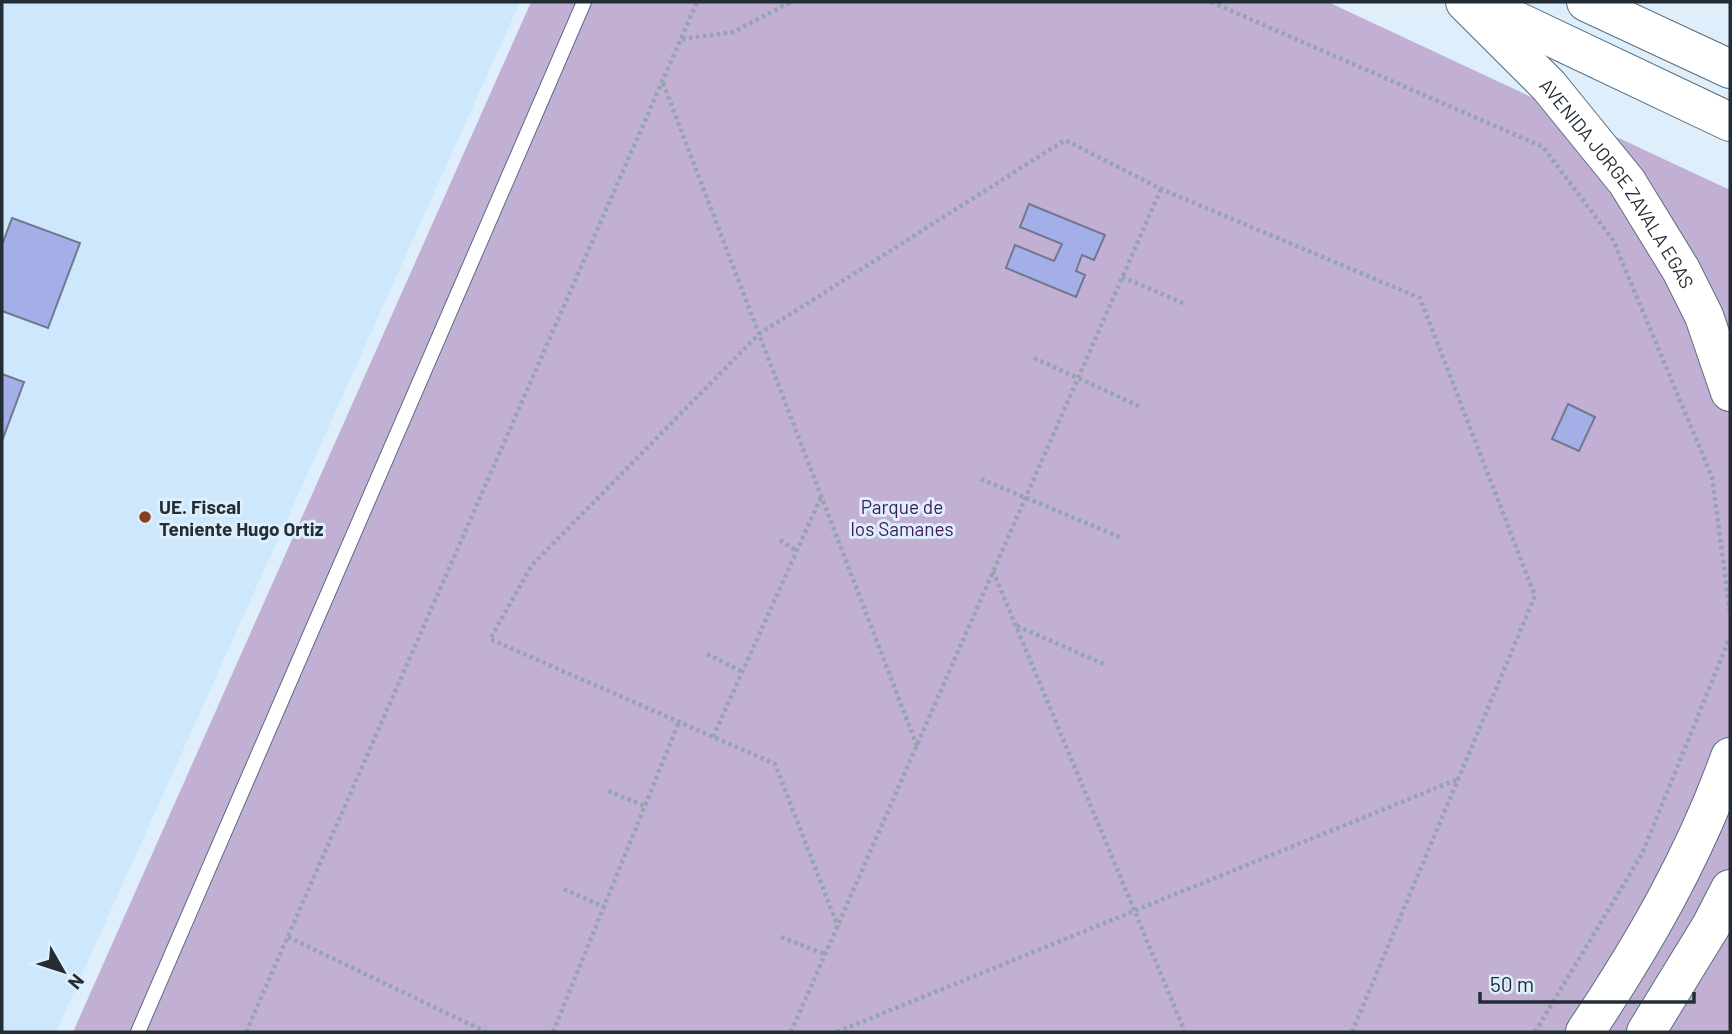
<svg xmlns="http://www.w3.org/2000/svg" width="1732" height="1034" font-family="Barlow,sans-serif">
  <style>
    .built { fill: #cde8fd }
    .green { fill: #c1b0d3 }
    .building { fill: #a3afe6; stroke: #717791; stroke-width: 2 }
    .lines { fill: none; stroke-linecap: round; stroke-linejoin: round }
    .lane-casing { stroke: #576f81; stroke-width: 16 }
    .secondary-casing { stroke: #576f81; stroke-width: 40 }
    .primary-casing { stroke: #576f81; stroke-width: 40 }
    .highway-casing { stroke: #576f81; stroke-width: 40 }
    .path { stroke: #96a4af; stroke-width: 4.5; stroke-dasharray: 3.5 3.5; stroke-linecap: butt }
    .lane { stroke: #fff; stroke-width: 14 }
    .secondary { stroke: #fff; stroke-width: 38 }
    .primary { stroke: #fff; stroke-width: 38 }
    .highway { stroke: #fff; stroke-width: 38 }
    .poi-dot { fill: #87401d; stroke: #deeefb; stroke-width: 2.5 }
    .labels { text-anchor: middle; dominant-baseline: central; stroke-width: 6; stroke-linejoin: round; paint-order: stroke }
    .street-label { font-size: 19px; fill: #232d35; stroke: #deeefb }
    .poi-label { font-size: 19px; font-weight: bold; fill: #232d35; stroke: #deeefb; text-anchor: start }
    .park-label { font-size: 19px; fill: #3e1a59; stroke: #deeefb }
  </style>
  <rect width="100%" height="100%" fill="#deeefb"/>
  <path class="built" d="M2 2H520L56 1032H2Z"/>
  <path class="green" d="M531 2H1328L1730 190V1032H73Z"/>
  <path class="building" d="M1029 204 1105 235 1094 260 1082 255 1076 271 1085 275 1076 297 1006 268 1015 245 1054 261 1062 244 1020 227Z
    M12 218 80 243 48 328 2 311V245Z
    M2 374 24 382 2 441Z
    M1568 404 1595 417 1579 451 1552 439Z"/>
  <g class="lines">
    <defs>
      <path id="lane" d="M138 1032 584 2"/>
      <g id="secondary">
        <path id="s1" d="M1465 2 1549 86 1627 182 1681 270 1704 316 1730 392"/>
        <path d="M1585 1032C1644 944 1694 857 1730 757"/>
        <path d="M1646 1032 1711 926 1730 889"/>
      </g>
      <path id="primary" d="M1477 2 1730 122"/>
      <path id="highway" d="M1586 2 1730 69"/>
    </defs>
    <use href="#lane" class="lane-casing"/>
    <use href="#secondary" class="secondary-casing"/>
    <use href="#primary" class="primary-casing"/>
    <use href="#highway" class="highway-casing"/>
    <path class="path" d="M1211 2 1543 147 1613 240 1712 477 1730 612
      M682 39 733 32 791 2
      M663 83 759 334 532 565 490 639 775 764 838 927
      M1122 277 1185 304
      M1034 358 1139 406
      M981 479 1122 538
      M780 540 797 551
      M993 571 1185 1032
      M1017 626 1106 665
      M707 654 743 672
      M713 737 821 497
      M917 746 759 334 1065 140 1161 189 1420 298 1535 596 1352 1032
      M608 791 645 806
      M564 889 604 907
      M288 937 486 1032
      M781 937 824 954
      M246 1032 697 2
      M553 1032 679 722
      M791 1032 1161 189
      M837 1032 1458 779
      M1535 1032 1642 854 1730 637"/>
    <use href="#lane" class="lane"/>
    <use href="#secondary" class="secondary"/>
    <use href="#primary" class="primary"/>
    <use href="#highway" class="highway"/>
  </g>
  <circle class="poi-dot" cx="145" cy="517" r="7"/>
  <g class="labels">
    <g class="street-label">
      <text stroke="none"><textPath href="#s1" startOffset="238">AVENIDA JORGE ZAVALA EGAS</textPath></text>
    </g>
    <g class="poi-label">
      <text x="159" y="506">UE. Fiscal<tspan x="159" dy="22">Teniente Hugo Ortiz</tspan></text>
    </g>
    <g class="park-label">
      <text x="902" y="506">Parque de<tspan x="902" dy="22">los Samanes</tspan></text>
    </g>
  </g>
  <rect width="1732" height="1034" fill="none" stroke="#232d35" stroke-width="7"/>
  <g transform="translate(63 971) rotate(129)" stroke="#deeefb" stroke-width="5" paint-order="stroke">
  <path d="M0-5L12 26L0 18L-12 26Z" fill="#232d35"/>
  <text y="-10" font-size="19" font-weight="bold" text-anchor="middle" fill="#232d35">N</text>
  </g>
  <path d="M1480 992v10h214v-10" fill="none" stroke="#232d35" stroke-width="3.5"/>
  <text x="1490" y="992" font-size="21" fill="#232d35" stroke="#deeefb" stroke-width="5" paint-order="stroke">50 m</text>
</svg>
